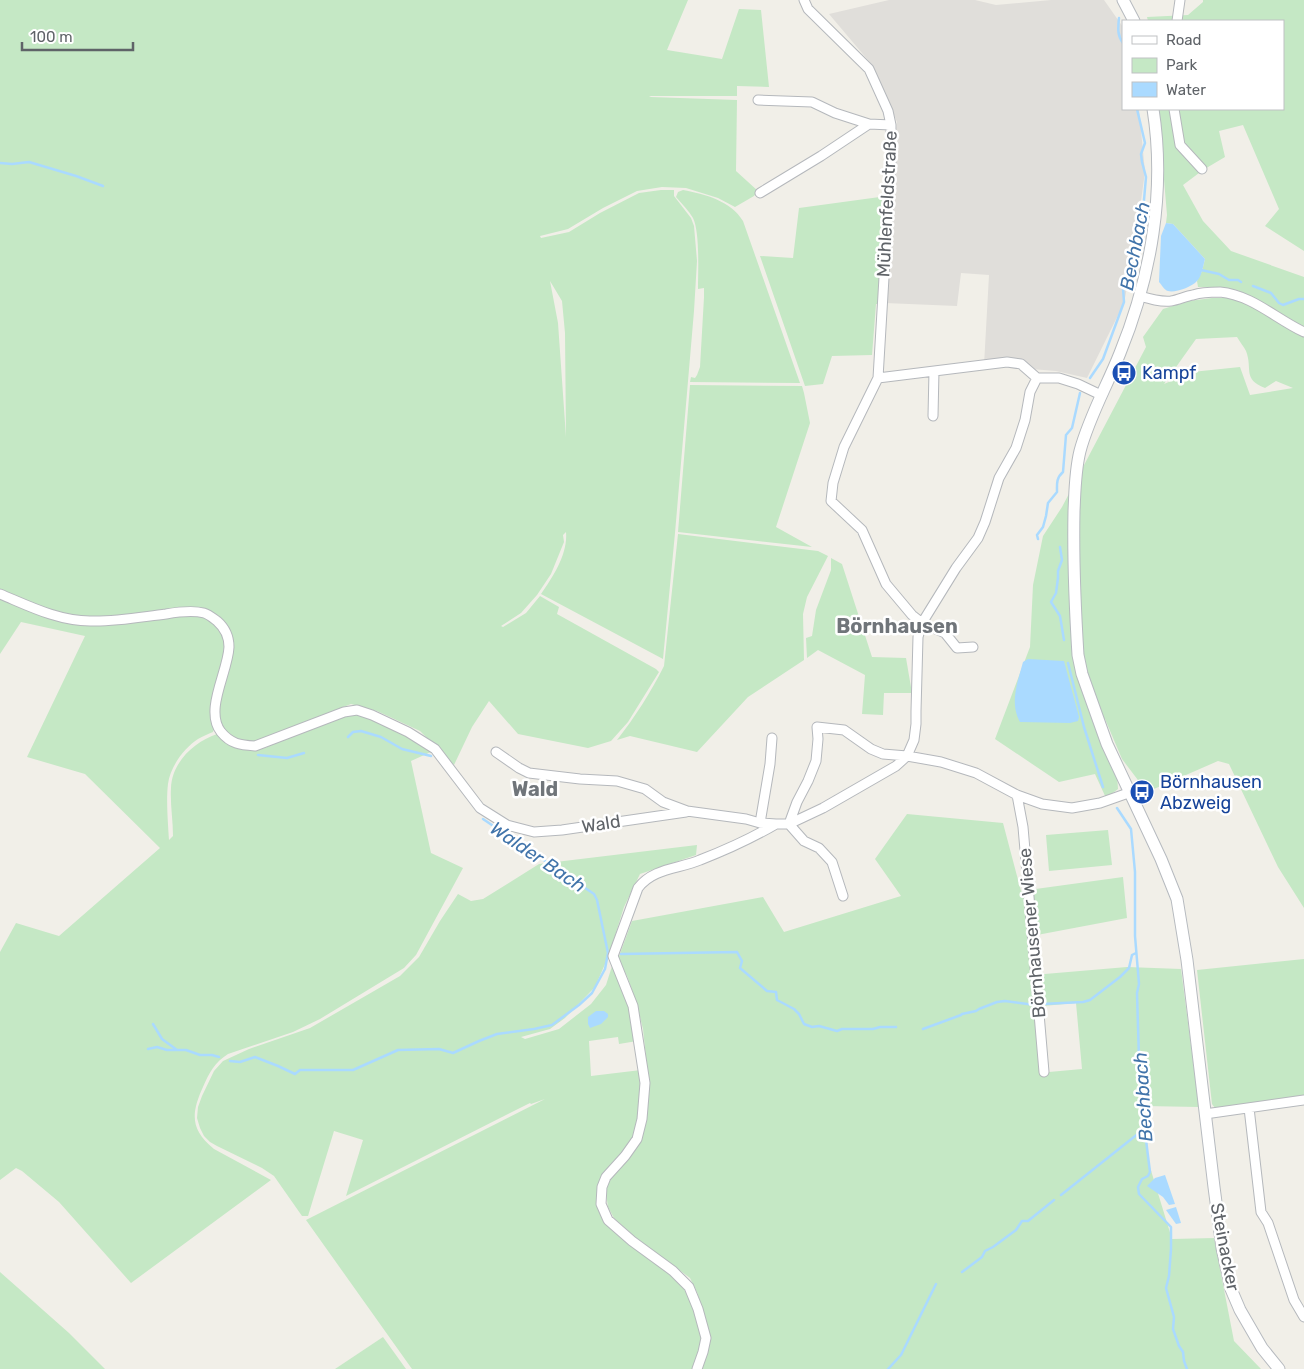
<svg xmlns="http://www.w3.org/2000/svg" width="1304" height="1369" font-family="Rubik,sans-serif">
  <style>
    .industrial { fill: #e0deda }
    .green { fill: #c5e8c5; fill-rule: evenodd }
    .water { fill: #aadaff }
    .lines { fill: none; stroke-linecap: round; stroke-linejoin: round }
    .stream { stroke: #aadaff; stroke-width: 2.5 }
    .street-casing { stroke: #b5b8bc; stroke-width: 11 }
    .secondary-casing { stroke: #b6babf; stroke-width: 13 }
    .street { stroke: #fff; stroke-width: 9 }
    .secondary { stroke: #fff; stroke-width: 11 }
    .labels { text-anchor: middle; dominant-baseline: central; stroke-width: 5; stroke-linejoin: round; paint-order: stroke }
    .street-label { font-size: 18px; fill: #5f6368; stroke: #fff }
    .transit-label { font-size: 18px; fill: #164399; stroke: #fff; text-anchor: start }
    .water-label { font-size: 19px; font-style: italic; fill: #4174aa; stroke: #fff }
    .quarter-label { font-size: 20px; font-weight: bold; fill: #70757a; stroke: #fff }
  </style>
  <rect width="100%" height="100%" fill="#f1efe8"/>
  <path class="industrial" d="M889 0H975L996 5 1051 0H1104L1123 27V109H1139L1145 172 1134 251 1124 303 1087 378 1056 371 984 365 989 275 961 273 957 306 885 303 897 122 873 66 829 14Z"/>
  <path class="green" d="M0 0H688L667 50 722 59 739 9 761 10 769 87 737 86V96H649L651 97 737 100 736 171 758 191 754 196 735 207 718 198 686 188 662 187 637 191 603 208 568 229 540 236 541 238 569 232 600 213 639 193 661 190H674V196L691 218 694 226 697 261 694 311 675 533 663 659 541 594C553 577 568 554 566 532L563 535 564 542 551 574 537 595 521 613 501 626 503 627 526 613 540 596 559 607 557 614 656 669 659 672 628 722 611 741 588 748 518 734 489 701 472 727 454 765 420 731 377 711 351 704 260 740C240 744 222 739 219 716 218 707 225 686 227 677L211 712 214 728 213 732C208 734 203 736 198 739 184 748 170 767 168 784 166 800 168 823 169 840L173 836C173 820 170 804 171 788 172 762 194 742 217 734L228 744 239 749 254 750 265 748 315 725 338 718 353 714 367 715 433 751 411 761 431 853 463 868 416 955 404 968 320 1019 293 1032 228 1054C215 1062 209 1073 203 1087 191 1113 190 1130 214 1149L271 1180 131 1283 59 1202 22 1171 16 1168 0 1180V952L16 923 59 936 160 848 85 774 27 757 85 636 21 622 0 654ZM550 281 562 301 565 333 566 437 558 323Z
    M1203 0H1304V251L1265 226 1279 209 1243 125 1219 131 1225 157 1203 170 1183 185 1203 221 1231 251 1304 277V327L1280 314 1254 298 1237 290 1221 287H1198L1197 281 1202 271 1205 259 1173 224 1166 223 1167 215 1158 109H1283V21H1148L1147 17 1188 15 1203 2Z
    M683 190C705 194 731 201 743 221L800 383 690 382 691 377 695 378 697 375 700 367 704 297V288L698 289C698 272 700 232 693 218 689 211 682 204 676 197L678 192Z
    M887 196 879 304H876L872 355 832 356 823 384 805 386 760 256 793 258 799 208Z
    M1212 298H1228L1245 302 1304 335V908L1278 867 1229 764 1218 761 1147 792 1122 759 1105 719 1094 722 1117 774 1118 789 1106 798 1095 774 1059 782 995 739 1030 647 1033 585 1043 536 1062 507 1146 347 1143 337 1163 309 1189 301ZM1237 337C1240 342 1244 347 1246 351 1253 369 1242 379 1265 388L1276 381 1293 388 1250 395 1240 367 1192 372 1164 384 1196 339Z
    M690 385 802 386 804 393 810 423 776 527 812 547 678 532Z
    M678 534 818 551 828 556 807 597 803 614 804 660 748 697 697 752 630 736 617 740C635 717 651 692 664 666Z
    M831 558 842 564 872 657 906 658 912 693H884L883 715 862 714 865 675 818 650 807 658 806 638 812 636 816 610 831 570Z
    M907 814 1003 823 1021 891 1123 877 1127 918 1037 935 1033 975 1127 967 1181 969 1199 1107 1144 1106 1149 1164 1172 1239 1214 1238 1234 1341 1261 1369H700L709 1332 697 1292 690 1278 635 1237 614 1218 608 1207 606 1193 608 1181 640 1140 646 1124 649 1086 643 1029 636 1001 627 976 618 959 632 921 763 897 784 932 901 896 875 859ZM1076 1003 1082 1069 1049 1072 1043 1006Z
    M1108 830 1112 865 1049 871 1046 835Z
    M697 845 696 855 640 874 624 907 609 955 595 987 565 1018 550 1029 521 1037 525 1039 559 1029 591 1004 606 985 613 963 630 1008 637 1041 619 1044 618 1037 589 1041 591 1076 641 1070 644 1085 634 1138 603 1176 606 1221 673 1273 687 1289 704 1338 695 1369H412L306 1220 545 1099 531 1104 530 1103 346 1196 363 1140 334 1131 308 1216H302L274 1176 262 1168 217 1146 210 1142 204 1136 200 1128 197 1118 198 1107 202 1096 214 1071 223 1061 249 1049 310 1028 400 976 419 957 440 921 458 894 471 901 483 899 539 864Z
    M1304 959V1095L1215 1108 1212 1104 1197 970Z
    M0 1272 69 1333 105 1369H0Z
    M383 1337 406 1369H335Z"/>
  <path class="water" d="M1166 223 1173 224 1205 259C1203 266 1202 276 1197 281 1192 287 1175 293 1168 291 1164 290 1162 285 1159 282L1161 236Z
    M1028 659 1064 661 1079 717 1078 721 1070 723 1020 722C1009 703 1018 681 1023 662Z
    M596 1011H604L608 1014V1017L601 1024 590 1028 588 1024V1017Z
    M1165 1175 1175 1204 1169 1205 1163 1197 1147 1186 1155 1178Z
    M1176 1207 1181 1223 1176 1224 1166 1210Z"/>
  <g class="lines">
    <path class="stream" d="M1119 18C1118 28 1117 35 1123 43
      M0 163 12 164 29 162 76 176 103 186
      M1201 270 1219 274 1229 280H1238L1241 282
      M1253 286 1271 293 1279 303 1283 305 1299 299H1304
      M1090 378 1103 359 1124 302 1123 288 1130 276 1142 223 1146 177 1142 162 1141 154 1145 143 1137 109
      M1038 539 1037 535 1043 527 1046 516 1048 503 1057 492C1057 484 1056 478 1063 472L1066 435 1072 428 1080 393
      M1060 547 1062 560 1058 571V578L1056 593 1051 602 1060 616 1064 640
      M1068 663 1084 727 1103 787
      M348 737 353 732 361 731 381 737 402 749 431 756
      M258 755 287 758 304 753
      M1117 808 1131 829 1135 872V936L1139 984 1137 993 1140 1092 1150 1172 1148 1176 1142 1179 1138 1187 1139 1194 1171 1227V1249L1169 1276 1166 1288 1174 1317 1173 1329 1179 1346 1183 1352 1184 1361 1187 1369
      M621 954 737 952 742 961 740 968 767 991 776 992 777 1000 794 1009 799 1014 804 1024 812 1027 819 1026 837 1031 842 1029H873L880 1027H896
      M1042 1004 1083 1002 1090 1000 1120 977 1129 968 1132 955 1136 953
      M153 1024 162 1039 177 1050
      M923 1029 961 1015 962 1014 976 1011 979 1009 997 1002 1005 1001 1035 1005
      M148 1049 157 1047 167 1050H186L200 1055H212L219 1057
      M230 1061 240 1062 255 1057 278 1066 295 1074 300 1070H353L398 1050 439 1049 453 1053 479 1041 497 1034 534 1029 552 1025 579 1005 592 993 605 969 608 953 597 900 594 894 483 819
      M1061 1195 1144 1129
      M962 1272 982 1257 985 1251 993 1247 1016 1230 1022 1221H1028L1054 1200
      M888 1369 901 1355 936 1284"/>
    <defs>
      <path id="street" d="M804 0 808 9 869 69 888 111 891 125V160L878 378 844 447 833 483 831 501 862 530 886 584 912 615 922 623 945 633 957 648 973 647
        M1177 21 1180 0
        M758 100 812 102 835 113 869 124
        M1174 109 1180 145 1202 169
        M760 193 821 156 869 124 891 125
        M1140 296C1150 299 1160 302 1171 301 1178 300 1186 296 1193 295 1202 292 1211 292 1220 292 1252 295 1276 319 1304 332
        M878 378 1007 362 1021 364 1037 378
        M933 416 934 371
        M0 594C29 606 58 621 90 621 115 622 141 617 166 614 178 612 192 610 204 613 208 614 213 618 217 621 225 628 229 636 229 647 228 672 204 710 221 732 231 744 240 745 255 746L344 712 357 710 372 715 408 732 435 749 480 808 507 825 534 832 562 830 686 812
        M496 752 519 768 529 773 580 779 617 781 645 789 663 802 687 811 746 819 760 823 776 824H789L823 808 896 766 907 756 914 740 916 724V711L918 637 922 623 956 568 978 538 985 522 999 478 1016 448 1025 420 1030 392 1037 378H1059L1078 384 1101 395
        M1017 795 1023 827 1044 1072
        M760 823 770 764 772 738
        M843 896 832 862 819 848 804 841 789 824 797 802 808 781 816 761 818 739 817 727 844 730 871 749 883 754 907 756 941 762 976 773 1017 795 1042 804 1072 808 1100 803 1131 792
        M1249 1108 1261 1212 1268 1223 1294 1300 1304 1317
        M1205 1114 1304 1100
        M697 1369 703 1352 706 1338 698 1309 689 1287 673 1271 632 1241 608 1220 601 1204 602 1187 606 1177 625 1156 637 1139 642 1119 645 1083 633 1006 613 956 638 888C653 868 679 869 700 860 726 850 752 838 776 824"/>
      <path id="secondary" d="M1123 0 1134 21
        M1153 109C1166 191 1151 277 1120 353 1107 386 1089 417 1080 451 1075 471 1075 491 1074 511 1073 559 1075 607 1078 655L1082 674 1107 744 1161 859 1177 899 1187 960 1214 1187 1222 1248 1231 1289 1240 1310 1262 1348 1279 1369"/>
    </defs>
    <use href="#street" class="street-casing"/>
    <use href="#secondary" class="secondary-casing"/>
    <use href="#street" class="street"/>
    <use href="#secondary" class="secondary"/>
  </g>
  <defs>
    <symbol id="bus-disc" viewBox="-11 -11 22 22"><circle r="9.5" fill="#1a4fb4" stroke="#fff"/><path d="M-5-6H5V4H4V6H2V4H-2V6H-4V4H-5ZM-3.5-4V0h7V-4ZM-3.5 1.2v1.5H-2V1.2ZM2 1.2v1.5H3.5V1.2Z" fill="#fff"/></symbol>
  </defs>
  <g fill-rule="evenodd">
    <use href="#bus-disc" x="1110" y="359" width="28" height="28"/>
    <use href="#bus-disc" x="1128" y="778" width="28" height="28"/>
  </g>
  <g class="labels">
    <g class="street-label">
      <text transform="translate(887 204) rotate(-87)">Mühlenfeldstraße</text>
      <text transform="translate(601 824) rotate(-9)">Wald</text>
      <text transform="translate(1032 933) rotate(-95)">Börnhausener Wiese</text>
      <text transform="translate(1225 1247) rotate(79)">Steinacker</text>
    </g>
    <g class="transit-label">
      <text x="1142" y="373">Kampf</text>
      <text x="1160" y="782">Börnhausen<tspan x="1160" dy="21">Abzweig</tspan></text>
    </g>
    <g class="water-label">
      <text transform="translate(1135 246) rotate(-79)">Bechbach</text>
      <text transform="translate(538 857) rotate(34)">Walder Bach</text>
      <text transform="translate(1143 1097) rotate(-94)">Bechbach</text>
    </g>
    <g class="quarter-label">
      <text x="897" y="626">Börnhausen</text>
      <text x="535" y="789">Wald</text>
    </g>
  </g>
  <rect x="1122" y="20" width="162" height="90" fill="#ffffff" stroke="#bfc1c3"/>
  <rect x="1132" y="36" width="25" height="8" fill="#ffffff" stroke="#bfc1c3"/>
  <text x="1166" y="45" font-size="15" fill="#5f6368">Road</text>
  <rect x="1132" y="58" width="25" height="15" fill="#c5e8c5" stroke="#bfc1c3"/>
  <text x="1166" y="70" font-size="15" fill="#5f6368">Park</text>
  <rect x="1132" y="82" width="25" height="15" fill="#aadaff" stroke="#bfc1c3"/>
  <text x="1166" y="95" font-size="15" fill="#5f6368">Water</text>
  <path d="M22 42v8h111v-8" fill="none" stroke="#5f6368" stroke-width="2.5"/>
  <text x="30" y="42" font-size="15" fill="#5f6368" stroke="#ffffff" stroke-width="4" paint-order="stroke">100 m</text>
</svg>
